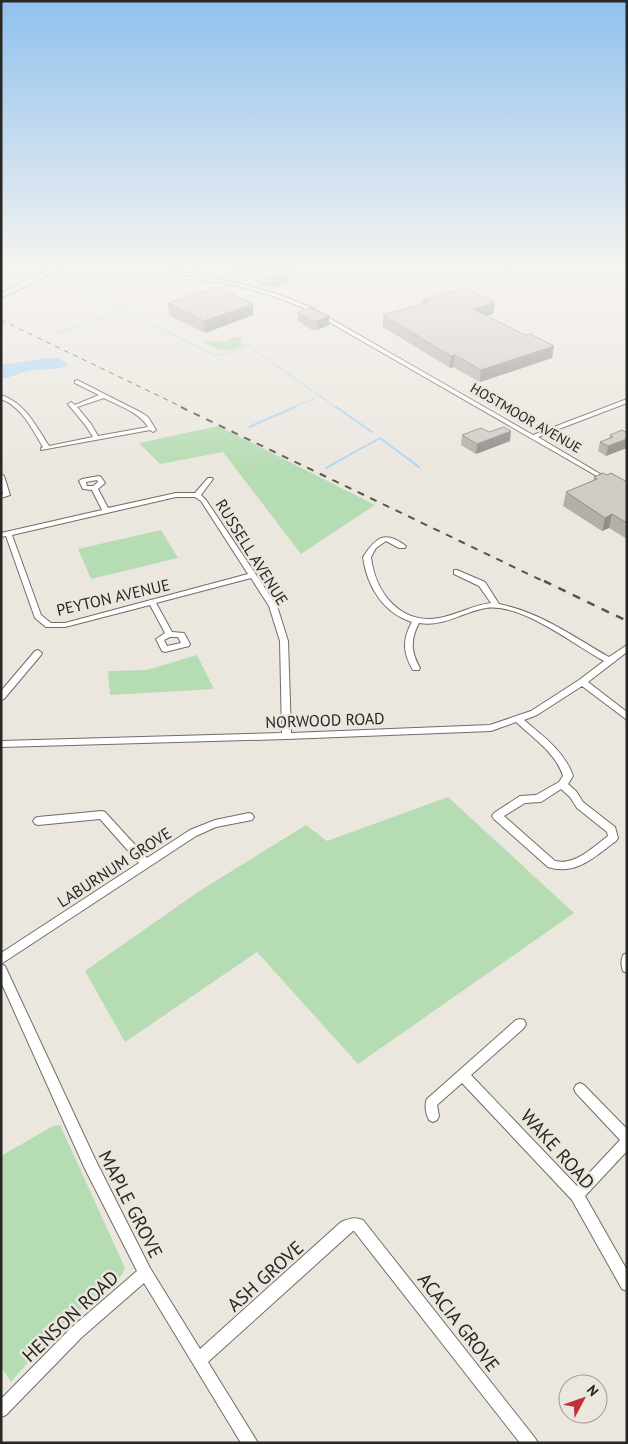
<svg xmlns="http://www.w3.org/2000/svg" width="628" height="1444" font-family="'PT Sans',sans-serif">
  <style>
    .green { fill: #b6dcb3 }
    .water { fill: #aad4f5 }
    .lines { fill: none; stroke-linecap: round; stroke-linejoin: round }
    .stream-far1 { stroke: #aad4f5; stroke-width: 1 }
    .stream { stroke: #aad4f5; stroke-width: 2 }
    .minor-casing { stroke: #716d66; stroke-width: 2 }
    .highway-casing { stroke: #716d66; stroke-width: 2 }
    .minor { fill: #fff; fill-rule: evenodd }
    .highway { fill: #fff; fill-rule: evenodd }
    .rail-far2 { stroke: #55544f; stroke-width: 1; stroke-dasharray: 5 5; stroke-linecap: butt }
    .rail-far1 { stroke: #55544f; stroke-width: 2; stroke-dasharray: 7 7; stroke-linecap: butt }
    .rail { stroke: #55544f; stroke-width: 2.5; stroke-dasharray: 8 8; stroke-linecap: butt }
    .wall { fill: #b3afa9 }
    .shaded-wall { fill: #928f8a }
    .building { fill: #d0ccc5; stroke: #928f8a }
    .labels { text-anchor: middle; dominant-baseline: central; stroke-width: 5; stroke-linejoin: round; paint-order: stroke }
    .far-street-label { font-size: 14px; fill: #282724; stroke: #ebe7df }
    .street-label { font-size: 16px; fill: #282724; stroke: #ebe7df }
    .near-street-label { font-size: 19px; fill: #282724; stroke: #ebe7df }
  </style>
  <rect width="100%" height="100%" fill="#ebe7df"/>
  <path class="green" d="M236 337H241L240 341 243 346C221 353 224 353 204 342L226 341Z
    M218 426 375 505 301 554 223 452 160 464 139 443Z
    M161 530 178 558 91 579 78 549Z
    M197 655 214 689 110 695 108 671 147 670Z
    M448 797 574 913 358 1064 257 952 125 1042 85 971 201 890 306 825 327 841Z
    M60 1125 125 1268 122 1275 54 1332 11 1382 1 1367V1156L53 1126Z"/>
  <path class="water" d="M47 358H59L69 365C58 371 41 368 28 371 18 373 12 378 1 378V365Z"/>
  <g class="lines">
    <path class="stream-far1" d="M63 278 71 283
      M81 288 216 356 248 346 337 408
      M55 334 119 313
      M292 408 315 398"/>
    <path class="stream" d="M336 407 372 432
      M249 427 295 407
      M326 468 380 438 419 467"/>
    <defs>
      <path id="minor" d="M181 270H195L200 275 197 277 221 280 253 287 283 296 312 308 533 435 627 399V403L538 437 607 478 604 480 602 479 308 310C281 298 252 288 223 283 207 280 192 280 176 277V272ZM184 272H192L195 275 190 277 180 275Z
        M77 380 142 413 148 417 156 430 153 432 150 430 41 450V448L43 447C32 429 22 407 1 399V395C25 403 36 426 49 446L93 437 86 426 68 404 71 402 75 405 99 395 75 383V381ZM104 398C119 406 139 412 148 427L98 436 91 424 77 407Z
        M1 474 4 476 10 495 1 498V494H3L1 487Z
        M99 476 101 477 105 483 98 489 108 508 176 493H195L208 478H212L213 479 201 495 206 500 277 606 288 641 291 733 490 725 531 711 579 680 604 661C573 644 522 603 486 608 462 612 445 627 419 623 410 640 411 652 420 668L419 670H413C403 653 402 640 412 622 383 613 367 586 363 557 376 537 385 530 406 546L405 548H399L386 541 376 548 371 557C375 592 400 625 439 618 457 615 473 605 491 603L479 586 454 574V570H457L485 582 499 604C542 613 572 636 609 657L627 645V652L588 682 627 712V720L582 686 537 715 524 720C543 736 565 752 573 776L568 784 576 791 583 802 615 827 618 838 616 841C595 856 577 876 548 867L494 819 492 816 494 813 520 796 536 795 559 782 563 776C556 753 533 738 516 722L491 731 287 739 1 747V741L282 733 280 641 269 606 251 578 156 603 172 632 184 633 190 644 189 646 165 652 162 651 156 639 165 633 150 605 65 627H46L35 618 6 536 1 537V533L102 510 92 490 83 489 79 481 82 479ZM97 480 98 482 93 486H87L86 482ZM176 497H195L201 501 248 574 65 623H51L41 615 12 535ZM170 637H178L181 643 167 646 164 640ZM561 789 570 797 577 808 607 832 608 836C593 847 575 866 555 861L504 816 525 803 541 802Z
        M38 650 42 653 41 655 4 699 1 700V691L35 651Z
        M102 811 105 812 147 858 190 830 215 820 249 813 252 814 254 817 252 820 216 827 196 836 1 964V953L139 863 100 819 38 825 35 824 33 821 35 818 38 817Z
        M627 953V973L623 971C621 966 621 960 623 955Z
        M1 964 5 966 95 1159 150 1268 200 1349 341 1222C350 1218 354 1217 363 1220L535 1438 538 1443H520L354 1231H353L208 1362 258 1443H241L144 1283 82 1337 6 1415 1 1417V1399L72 1327 137 1271 85 1169 1 982Z
        M520 1019 524 1020 526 1024 524 1028 471 1075 577 1186 620 1140 576 1093 574 1089 576 1085 580 1083 584 1085 627 1129V1151L585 1196 627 1270V1291L622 1289 572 1200 462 1083 437 1105 439 1116 437 1120 433 1122 429 1120C426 1114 424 1105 427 1099L516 1020Z"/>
      <path id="highway" d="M48 270H58L1 298V293Z"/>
    </defs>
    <use href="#minor" class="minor-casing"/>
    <use href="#highway" class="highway-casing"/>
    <use href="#minor" class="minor"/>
    <use href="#highway" class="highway"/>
    <path class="rail-far2" d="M1 320 184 408"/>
    <path class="rail-far1" d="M181 407 547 583"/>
    <path class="rail" d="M544 581 627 621"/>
  </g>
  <path class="wall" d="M239 270H290L288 271 289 282 275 287 266 286 239 274Z
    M423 300 495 302 493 314 487 316 525 335 554 346 552 358 480 382 453 367 450 368 383 327V315L422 304Z
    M168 303 253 304V315L205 333 169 315Z
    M298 312 329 325 317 330 310 329 298 321Z
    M489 432 510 441 476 454 461 445 462 435Z
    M627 433 606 456 598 451 600 442 609 438 610 435Z
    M607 475 627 482V539L609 528 602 531 563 506 566 492 593 481 594 477Z"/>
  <path class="shaded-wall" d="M289 271V282L275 287V276Z
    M495 302 493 314 472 321 473 309Z
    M253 304V315L205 333 204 321Z
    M329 316V325L317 330V321Z
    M554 346 552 358 480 382 481 370Z
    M455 355 453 367 450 368 451 356Z
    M511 431 510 441 476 454 477 444Z
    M627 439V448L606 456 608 446Z
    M612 514 609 528 602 531 605 518Z"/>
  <path class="building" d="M255 270H286L289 271 275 276 265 274Z
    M216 287 253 304 204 321 168 303Z
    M465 288 495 302 473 309 525 335 530 334 554 346 481 370 455 355 451 356 383 315 428 302 423 300Z
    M310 308 329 316 317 321 310 320 298 312Z
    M504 427 511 431 477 444 462 435 481 428 489 432Z
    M622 430 627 433V439L608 446 600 442 613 437 610 435Z
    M603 473 607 475 611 473 627 482V523L612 514 605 518 566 492 597 479 594 477Z"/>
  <linearGradient id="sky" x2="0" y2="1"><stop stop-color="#8fc1ed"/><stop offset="0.57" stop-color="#f6f4f1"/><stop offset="1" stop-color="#f6f4f1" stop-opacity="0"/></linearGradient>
  <rect width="628" height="472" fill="url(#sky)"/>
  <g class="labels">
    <g class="far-street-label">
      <text transform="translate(526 418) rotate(30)">HOSTMOOR AVENUE</text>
    </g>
    <g class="street-label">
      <text transform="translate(252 552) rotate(58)">RUSSELL AVENUE</text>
      <text transform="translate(113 597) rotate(-13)">PEYTON AVENUE</text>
      <text transform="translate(325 720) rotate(-2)">NORWOOD ROAD</text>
      <text transform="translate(114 867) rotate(-33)">LABURNUM GROVE</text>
    </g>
    <g class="near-street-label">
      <text transform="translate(558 1149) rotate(48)">WAKE ROAD</text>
      <text transform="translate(131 1204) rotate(63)">MAPLE GROVE</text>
      <text transform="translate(265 1276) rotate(-42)">ASH GROVE</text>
      <text transform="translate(70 1316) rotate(-43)">HENSON ROAD</text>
      <text transform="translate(459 1322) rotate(52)">ACACIA GROVE</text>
    </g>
  </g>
  <rect width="628" height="1444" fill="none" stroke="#282724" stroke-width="5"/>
  <g transform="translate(583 1399) rotate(49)"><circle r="24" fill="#ebe7df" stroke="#9d9a94"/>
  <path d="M0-4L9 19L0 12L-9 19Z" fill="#c0303b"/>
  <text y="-8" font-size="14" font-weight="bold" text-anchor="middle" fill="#282724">N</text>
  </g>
</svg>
